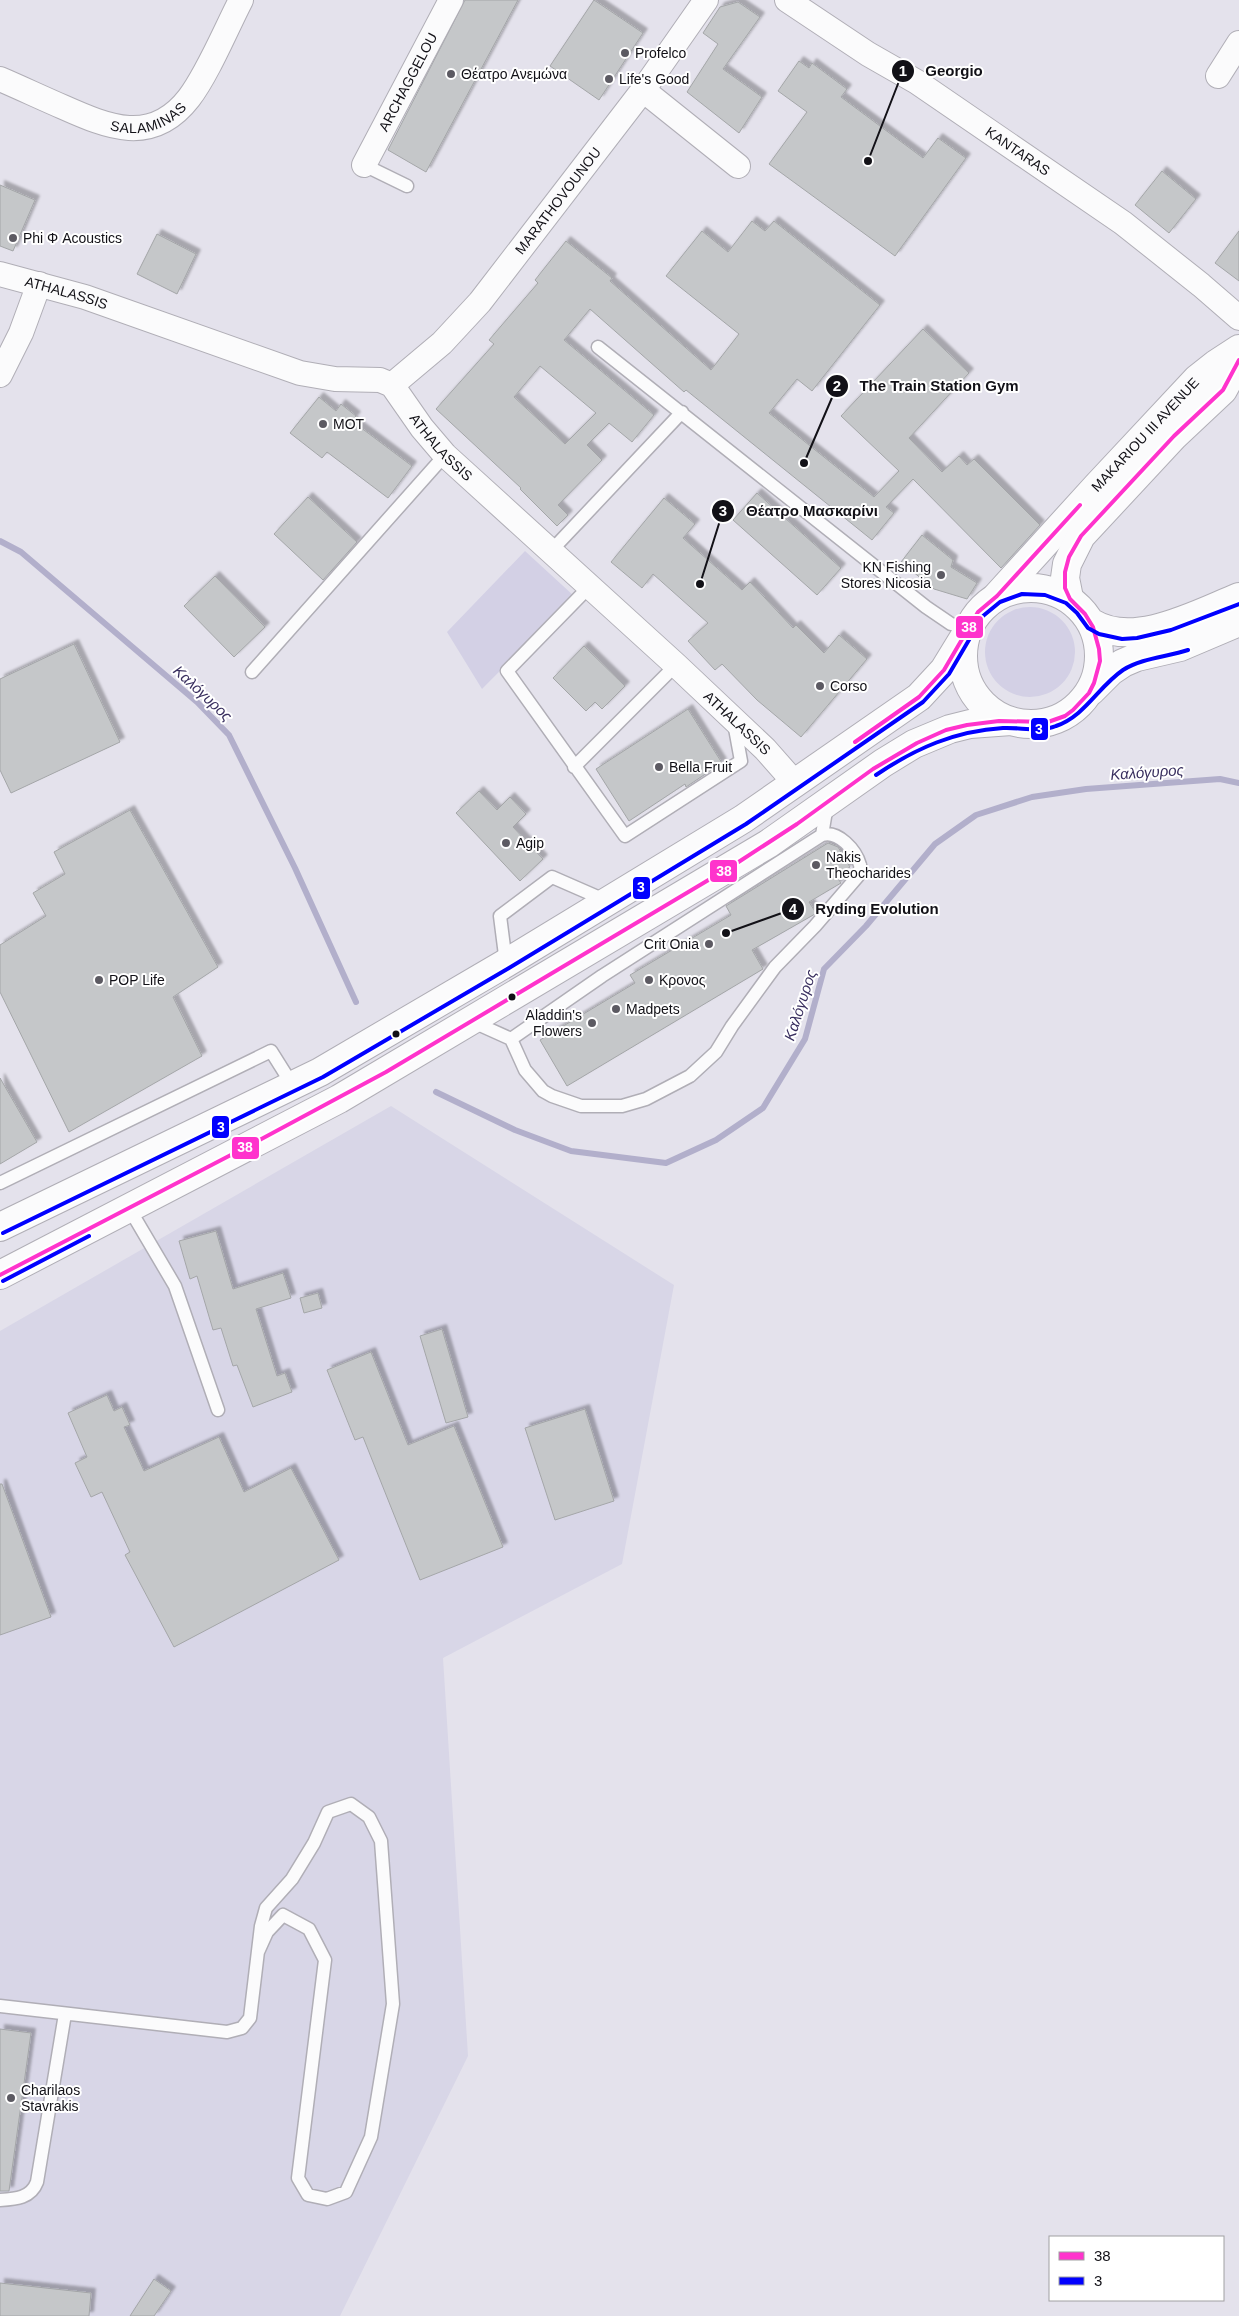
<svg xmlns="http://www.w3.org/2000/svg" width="1239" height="2316" font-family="Arial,sans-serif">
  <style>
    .built { fill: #d8d6e7 }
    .green { fill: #d3d0e5 }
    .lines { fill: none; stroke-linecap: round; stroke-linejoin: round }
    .stream { stroke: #b2afcb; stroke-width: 6 }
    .building { fill: #c5c7c9; stroke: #a4a6a8; fill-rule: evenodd; filter: url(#shadow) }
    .lane-casing { stroke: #b0aeb6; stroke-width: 15 }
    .street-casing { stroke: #b0aeb6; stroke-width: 26 }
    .secondary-casing { stroke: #b0aeb6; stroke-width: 30 }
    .primary-casing { stroke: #b0aeb6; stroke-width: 30 }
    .lane { stroke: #fbfbfc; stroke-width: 12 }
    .street { stroke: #fbfbfc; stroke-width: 24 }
    .secondary { stroke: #fbfbfc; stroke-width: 28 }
    .primary { stroke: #fbfbfc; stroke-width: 28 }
    .bus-1-casing { stroke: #fff; stroke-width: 8 }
    .bus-2-casing { stroke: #fff; stroke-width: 8 }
    .bus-1 { stroke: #f3c; stroke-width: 4 }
    .bus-2 { stroke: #0100ff; stroke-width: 4 }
    .poi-dot { fill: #5c5a62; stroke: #fff; stroke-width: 2 }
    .bus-dot { fill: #121117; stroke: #fff; stroke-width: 2 }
    .labels { text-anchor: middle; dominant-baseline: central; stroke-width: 4; stroke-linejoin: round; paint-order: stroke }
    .poi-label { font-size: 14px; fill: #121117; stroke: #fff; text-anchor: start }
    .street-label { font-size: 14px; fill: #121117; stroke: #fff }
    .water-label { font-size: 15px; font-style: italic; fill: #392f5f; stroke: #fff }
    .leader { fill: none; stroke: #121117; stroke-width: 2 }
    .callout-dot { fill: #121117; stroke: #fff; stroke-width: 2 }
    .mark-label { font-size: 15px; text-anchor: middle; font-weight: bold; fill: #fff }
    .callout-label { font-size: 15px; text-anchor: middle; font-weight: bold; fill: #121117; stroke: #fff; stroke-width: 4; stroke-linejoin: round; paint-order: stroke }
    .line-badge { stroke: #fff; stroke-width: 2 }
    .badge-label { font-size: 14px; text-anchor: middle; font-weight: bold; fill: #fff }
  </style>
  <defs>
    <filter id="shadow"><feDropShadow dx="4.5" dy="-4.5" stdDeviation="1" flood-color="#0004"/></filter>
  </defs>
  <rect width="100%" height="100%" fill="#e4e2ec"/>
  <path class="built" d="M391 1106 674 1285 622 1564 443 1658 468 2056 340 2316H0V1331Z"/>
  <path class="green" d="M525 551 574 596 482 689 447 632Z
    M985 652a45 45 0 1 1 90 0a45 45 0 1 1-90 0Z"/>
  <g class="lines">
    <path class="stream" d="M0 541 21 552 197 702 229 735 295 868 356 1002
      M436 1092 515 1130 571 1151 666 1163 716 1140 763 1108 805 1039 824 969 866 926 935 844 976 815 1032 797 1086 789 1220 779 1239 783"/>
  </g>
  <path class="building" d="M465 0H518L426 172 388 150Z
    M594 0 643 33 599 100 550 66Z
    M738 2 760 17 723 69 762 97 739 133 687 92 718 44 703 33 720 7Z
    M799 61 809 68 812 63 847 89 841 97 923 158 938 138 966 158 895 256 769 164 807 112 778 91Z
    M1162 171 1196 199 1169 233 1135 205Z
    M0 185 35 200 13 251 0 246Z
    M752 221 765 231 774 221 880 305 812 391 797 379 769 413 874 497 899 471 841 416 923 329 969 373 909 438 942 472 959 456 967 465 974 459 1040 525 1001 568 913 479 886 507 894 513 872 540 686 390 684 392 590 309 564 340 654 415 632 442 609 423 587 445 602 460 558 505 568 515 557 526 520 489 521 488 436 409 494 344 489 340 538 283 535 280 566 241 612 278 610 281 711 370 739 334 666 276 702 231 728 252ZM540 366 596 413 565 444 514 397Z
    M1239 231V281L1215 263Z
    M157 234 196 254 177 294 137 274Z
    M319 397 336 411 341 404 356 416 352 421 412 466 388 498 327 452 322 458 290 433Z
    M757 493 841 568 817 595 733 520Z
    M308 497 357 542 323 580 274 534Z
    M664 498 695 524 683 538 742 590 750 582 793 628 796 625 824 653 839 635 867 659 801 737 757 700 722 664 715 670 688 641 708 623 653 574 642 588 611 562Z
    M922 535 953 560 951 567 977 583 967 599 934 589 901 562Z
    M215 576 265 627 234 657 184 606Z
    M74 644 120 742 11 793 0 770V679Z
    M584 646 625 686 602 709 595 702 586 711 553 678Z
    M688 709 722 763 686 787 685 784 629 821 596 769Z
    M479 791 497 810 510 797 526 814 513 827 543 859 520 881 456 813Z
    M130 810 218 967 173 997 202 1056 69 1132 0 992V945L46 916 33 893 65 874 54 852Z
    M828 843 838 847 850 867 836 876 841 883 809 902 816 913 815 914 752 950 763 969 567 1086 540 1040 635 983 630 975 731 915 726 906Z
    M0 1078 37 1142 0 1164Z
    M216 1231 233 1289 283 1273 291 1298 256 1309 277 1376 285 1373 292 1392 253 1407 237 1365 233 1366 221 1328 213 1330 197 1276 190 1279 179 1241Z
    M318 1293 322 1308 304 1313 300 1298Z
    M442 1329 468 1417 446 1423 420 1336Z
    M371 1352 408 1445 454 1426 503 1547 420 1580 363 1437 355 1440 327 1370Z
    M107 1395 114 1411 122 1407 130 1425 124 1427 144 1471 219 1437 244 1492 291 1468 339 1560 174 1647 125 1555 130 1552 102 1492 91 1497 75 1463 87 1457 68 1413Z
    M585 1409 614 1501 555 1520 525 1428Z
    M0 1484H2L51 1617 0 1635Z
    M0 2029 31 2033 9 2191H0Z
    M154 2279 171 2291 154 2316H130Z
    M0 2283 91 2293 89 2316H0Z"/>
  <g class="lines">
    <defs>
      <path id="lane" d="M364 165 407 186
        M598 347 926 607 951 624 969 628
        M551 551 682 412
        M590 586 507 671 625 836 741 761 734 723
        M252 672 445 455
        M574 767 676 665
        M506 963 500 916 552 877 607 901
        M471 1021 511 1039 602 976 822 835 827 805
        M511 1039 525 1070 543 1091 552 1096 581 1106H622L646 1099 690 1076 716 1052 732 1026 775 967 815 926 858 876C859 872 861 868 860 865 856 850 838 830 822 835
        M0 1183 271 1051 293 1086
        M129 1208 175 1286 218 1410
        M0 2006 227 2032 242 2028 250 2018 261 1926 266 1908 292 1879 314 1843 328 1812 351 1804 369 1817 381 1841 393 2004 371 2137 346 2192 327 2199 308 2195 298 2178 325 1960 309 1929 283 1915 267 1932 258 1952
        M0 2200C16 2199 31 2198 37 2182L65 2014"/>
      <g id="street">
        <path id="s1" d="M787 0 868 54 917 82 1123 223 1201 285 1239 318"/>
        <path d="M1218 76 1239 43"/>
        <path id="s2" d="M0 79C21 88 42 98 63 107 108 127 152 146 189 98 208 73 226 29 241 0"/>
        <path d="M643 90 738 166"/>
        <path id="s3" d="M364 165 451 0"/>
        <path id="s4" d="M0 274 85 297 300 373 335 379 380 380 392 385 422 428 445 455 676 665 765 749 795 783"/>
        <path d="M0 375 21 333 39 284"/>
        <path id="s5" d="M392 385 442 343 480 302 643 90 706 0"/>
      </g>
      <g id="secondary">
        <path id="s6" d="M997 596 1097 486 1197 379 1216 364 1239 349"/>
        <path d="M1069 598 1065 578 1067 564 1081 536 1174 436 1223 390 1239 360"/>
      </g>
      <path id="primary" d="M963 656a68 68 0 1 1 136 0a68 68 0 1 1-136 0Z
        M1092 623C1134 649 1197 614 1239 597
        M1091 691 1111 671 1123 663 1137 657 1180 647 1239 622
        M0 1227 320 1072 506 963 743 819 919 697 944 670 966 634
        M0 1275 339 1099 768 844 883 763 914 744 950 729 970 724 1011 721"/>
    </defs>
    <use href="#lane" class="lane-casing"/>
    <use href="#street" class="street-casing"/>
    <use href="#secondary" class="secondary-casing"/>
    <use href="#primary" class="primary-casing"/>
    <use href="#lane" class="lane"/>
    <use href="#street" class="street"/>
    <use href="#secondary" class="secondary"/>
    <use href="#primary" class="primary"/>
    <defs>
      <path id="bus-1" d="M855 742 919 697 944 670 978 612 997 596 1080 505
        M0 1275 252 1144 386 1072 737 863 797 824 873 769 917 743 946 730 967 725 999 721 1048 722 1065 716 1073 710 1089 693 1094 683 1100 661 1099 649 1093 627 1085 614 1070 599 1065 588V572L1069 557 1081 536 1174 436 1223 390 1239 360"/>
      <path id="bus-2" d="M876 775C916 748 955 731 1003 728 1021 727 1039 733 1056 726 1085 716 1098 687 1123 670 1142 658 1167 657 1188 650
        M3 1233 323 1077 509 968 746 824 923 702 949 674 983 616 1000 602 1022 594 1045 595 1066 603 1077 613 1088 628 1099 634 1122 639 1137 638 1171 630 1239 604
        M3 1281 89 1236"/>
    </defs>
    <use href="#bus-1" class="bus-1-casing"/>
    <use href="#bus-2" class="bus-2-casing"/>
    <use href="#bus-1" class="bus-1"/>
    <use href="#bus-2" class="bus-2"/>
  </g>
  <g class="poi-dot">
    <circle cx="625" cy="53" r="5"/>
    <circle cx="451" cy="74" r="5"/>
    <circle cx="609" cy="79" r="5"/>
    <circle cx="13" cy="238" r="5"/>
    <circle cx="323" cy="424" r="5"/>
    <circle cx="941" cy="575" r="5"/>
    <circle cx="820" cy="686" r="5"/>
    <circle cx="659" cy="767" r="5"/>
    <circle cx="506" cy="843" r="5"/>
    <circle cx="816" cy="865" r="5"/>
    <circle cx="709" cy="944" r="5"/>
    <circle cx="99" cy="980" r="5"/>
    <circle cx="649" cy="980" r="5"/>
    <circle cx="616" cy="1009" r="5"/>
    <circle cx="592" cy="1023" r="5"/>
    <circle cx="11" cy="2098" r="5"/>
  </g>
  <g class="bus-dot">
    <circle cx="512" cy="997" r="4.5"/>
    <circle cx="396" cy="1034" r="4.5"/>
  </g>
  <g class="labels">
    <g class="poi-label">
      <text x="635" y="53">Profelco</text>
      <text x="461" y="74">Θέατρο Ανεμώνα</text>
      <text x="619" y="79">Life's Good</text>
      <text x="23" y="238">Phi Φ Acoustics</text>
      <text x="333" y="424">MOT</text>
      <text x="931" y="567" text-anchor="end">KN Fishing<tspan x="931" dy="16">Stores Nicosia</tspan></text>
      <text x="830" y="686">Corso</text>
      <text x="669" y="767">Bella Fruit</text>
      <text x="516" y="843">Agip</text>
      <text x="826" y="857">Nakis<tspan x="826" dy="16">Theocharides</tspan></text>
      <text x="699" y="944" text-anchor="end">Crit Onia</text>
      <text x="109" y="980">POP Life</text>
      <text x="659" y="980">Κρονος</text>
      <text x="626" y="1009">Madpets</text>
      <text x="582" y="1015" text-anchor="end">Aladdin's<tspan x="582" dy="16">Flowers</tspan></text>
      <text x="21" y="2090">Charilaos<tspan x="21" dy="16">Stavrakis</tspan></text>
    </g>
    <g class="street-label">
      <text stroke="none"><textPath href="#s3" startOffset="94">ARCHAGGELOU</textPath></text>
      <text stroke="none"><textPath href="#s2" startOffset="160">SALAMINAS</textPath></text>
      <text stroke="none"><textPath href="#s1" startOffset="276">KANTARAS</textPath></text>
      <text stroke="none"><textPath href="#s5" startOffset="249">MARATHOVOUNOU</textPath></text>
      <text stroke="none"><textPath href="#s4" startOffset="69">ATHALASSIS</textPath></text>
      <text stroke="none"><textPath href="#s6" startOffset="219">MAKARIOU III AVENUE</textPath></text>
      <text stroke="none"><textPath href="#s4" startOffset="489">ATHALASSIS</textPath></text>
      <text stroke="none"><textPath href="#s4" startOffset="894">ATHALASSIS</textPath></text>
    </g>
    <g class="water-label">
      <text transform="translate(203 693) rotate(43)">Καλόγυρος</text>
      <text transform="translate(1147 772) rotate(-4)">Καλόγυρος</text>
      <text transform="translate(800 1005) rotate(-72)">Καλόγυρος</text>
    </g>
  </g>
  <path class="leader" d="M868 161L903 71M804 463L837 386M700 584L723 511M726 933L793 909"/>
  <g class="callout-dot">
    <circle cx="868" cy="161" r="5"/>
    <circle cx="804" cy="463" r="5"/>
    <circle cx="700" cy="584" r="5"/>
    <circle cx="726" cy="933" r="5"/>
    <circle cx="903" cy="71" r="12"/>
    <circle cx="837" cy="386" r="12"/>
    <circle cx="723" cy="511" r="12"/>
    <circle cx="793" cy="909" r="12"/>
  </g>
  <g class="mark-label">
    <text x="903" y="76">1</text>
    <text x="837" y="391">2</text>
    <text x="723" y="516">3</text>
    <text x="793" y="914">4</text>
  </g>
  <g class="callout-label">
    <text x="954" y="76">Georgio</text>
    <text x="939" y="391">The Train Station Gym</text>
    <text x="812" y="516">Θέατρο Μασκαρίνι</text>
    <text x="877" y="914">Ryding Evolution</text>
  </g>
  <g class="line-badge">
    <rect x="955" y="615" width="29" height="24" rx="5" fill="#f3c"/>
    <rect x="1030" y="717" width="19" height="24" rx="5" fill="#0100ff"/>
    <rect x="709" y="859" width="29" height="24" rx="5" fill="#f3c"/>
    <rect x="632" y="876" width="19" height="24" rx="5" fill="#0100ff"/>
    <rect x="211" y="1115" width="19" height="24" rx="5" fill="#0100ff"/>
    <rect x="231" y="1136" width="29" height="24" rx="5" fill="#f3c"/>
  </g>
  <g class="badge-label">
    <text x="969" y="632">38</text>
    <text x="1039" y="734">3</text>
    <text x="724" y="876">38</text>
    <text x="641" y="892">3</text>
    <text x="221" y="1132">3</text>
    <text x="245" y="1152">38</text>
  </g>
  <rect x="1049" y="2236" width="175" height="65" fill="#ffffff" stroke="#a0a0a2"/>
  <rect x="1059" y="2252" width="25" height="8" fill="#ff33cc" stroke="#a0a0a2"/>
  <text x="1094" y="2261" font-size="15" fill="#121117">38</text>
  <rect x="1059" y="2277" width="25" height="8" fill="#0100ff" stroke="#a0a0a2"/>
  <text x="1094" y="2286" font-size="15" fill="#121117">3</text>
</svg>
